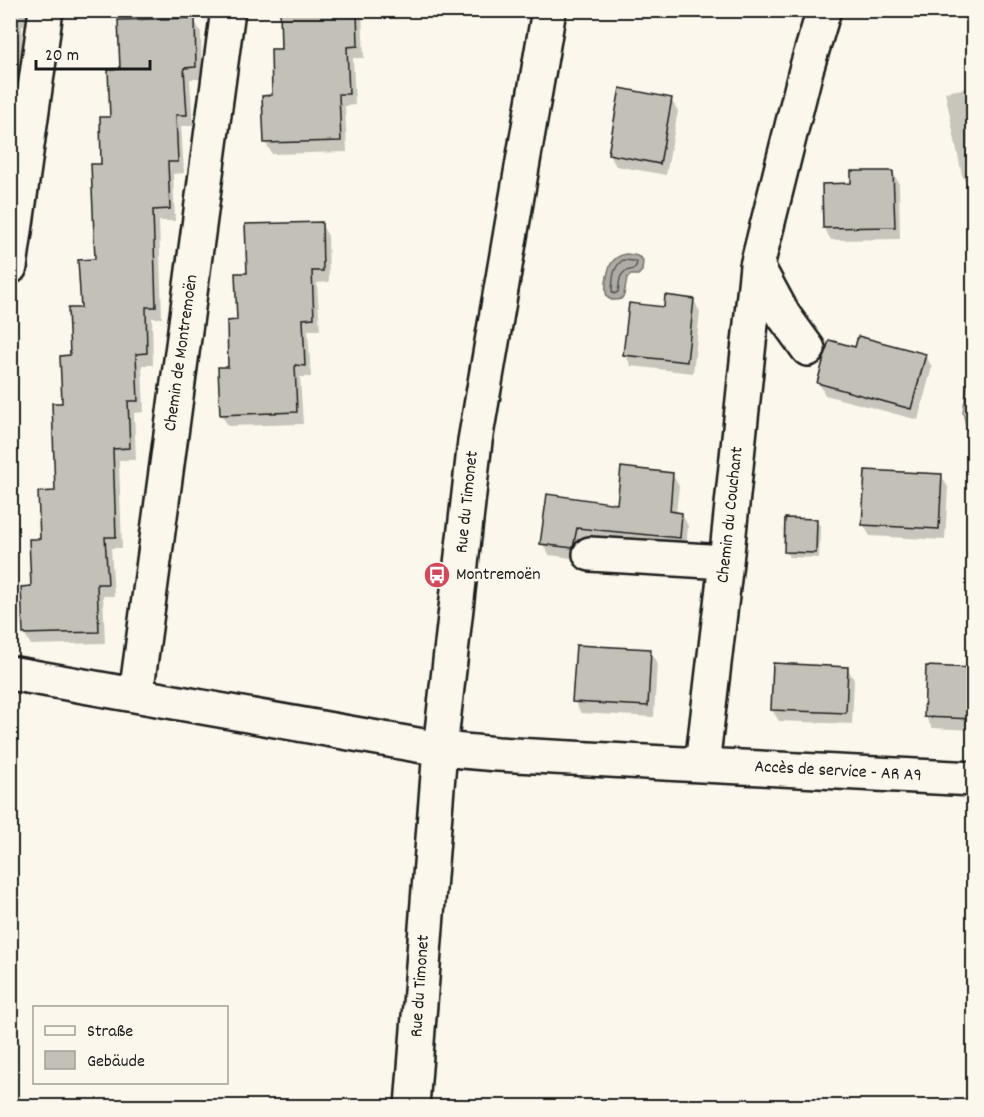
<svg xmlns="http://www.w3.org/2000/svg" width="984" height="1117" font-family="Dekko,sans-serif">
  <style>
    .green { fill: #dad7ce; stroke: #7b7a75; stroke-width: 1.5 }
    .water { fill: #afaca5; stroke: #74726e; stroke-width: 1.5 }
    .shadow { fill: #0003 }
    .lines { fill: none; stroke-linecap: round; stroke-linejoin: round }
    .shore { stroke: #575653; stroke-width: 1.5 }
    .building { fill: #c3c0b8; stroke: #1c1c1c; stroke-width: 1.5 }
    .minor-casing { stroke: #1c1c1c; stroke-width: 38 }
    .major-casing { stroke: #1c1c1c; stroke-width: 38 }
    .minor { stroke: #fbf7ec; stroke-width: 33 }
    .major { stroke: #fbf7ec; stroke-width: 33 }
    .labels { text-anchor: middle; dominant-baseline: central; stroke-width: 5; stroke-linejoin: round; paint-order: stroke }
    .street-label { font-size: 18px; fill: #1c1c1c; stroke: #fbf7ec }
    .poi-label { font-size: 18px; fill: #1c1c1c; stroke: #fbf7ec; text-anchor: start }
  </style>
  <rect width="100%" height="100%" fill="#fbf7ec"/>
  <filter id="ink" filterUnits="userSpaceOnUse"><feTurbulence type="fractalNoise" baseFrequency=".0167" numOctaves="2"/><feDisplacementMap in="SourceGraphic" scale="12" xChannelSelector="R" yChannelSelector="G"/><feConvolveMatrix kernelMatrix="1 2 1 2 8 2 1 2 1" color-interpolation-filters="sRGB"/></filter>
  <g filter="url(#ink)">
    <path class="green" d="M972 357H974L973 453 963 412Z"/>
    <path class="water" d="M626 254C633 255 638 255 643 260L642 271 638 275H631L627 278 624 295 621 299C606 303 605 295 606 283 608 269 610 257 626 254Z"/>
    <path class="shadow" d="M10 10H32V26H22L24 73H13L15 120H10Z
      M282 10H371L362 11 364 58H353L355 105 345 106 347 152 272 154 265 142 283 50Z
      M685 10H753V17L686 13Z
      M194 20 201 32 202 79H190L193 126H181L184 173 173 174 175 221H159L162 318H152L153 365H142L144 412 134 413 136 460H119L122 548H111L114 596H103L105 643 31 645 24 633 41 540 56 493 63 404 72 357 82 309 96 261 103 165 121 71Z
      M974 87V186L969 187 962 175 945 92Z
      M671 99 678 111 666 175 616 166 609 154Z
      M893 172 899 184 900 239 831 240 824 228 823 185 853 184Z
      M321 224 328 236 329 282 317 283 320 330H308L311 377H300L303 424 228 426 221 414 249 274Z
      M694 300 700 312 693 373 631 366 625 354 665 308Z
      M856 349 925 355 932 367 918 420 825 395 819 383Z
      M672 474 679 486 676 513 682 514 688 526 686 549 579 559 549 555 542 543 618 505Z
      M941 476 948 487 945 540 870 536 863 524Z
      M816 521 820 526 819 558 789 557 786 552Z
      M650 651 657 662 654 717 581 713 574 701Z
      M848 669 854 680 852 724 779 721 772 710Z
      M974 670V730L932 728 925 716Z"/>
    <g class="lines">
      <path class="shore" d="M623 260 635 261 637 263C634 275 627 265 621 276 619 280 619 287 618 292L614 294 612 291C613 279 612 268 623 260Z"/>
    </g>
    <path class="building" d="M280 10H357L358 46 347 47 349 94H339L341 141 264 143 262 96 272 95 271 49H281Z
      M195 18 196 67 184 68 187 115H176L178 162H168L170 209 153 210 156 307H146L147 353 136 354 138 401H128L130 448 113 449 116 537H105L108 584H97L99 632 23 634 21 587 31 586 29 539H40L38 492 55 491 52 403H62L60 356 70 355 68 308H81L78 260 95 259 91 164H101L100 117H110L108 70 120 69 118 20Z
      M620 88 672 98 660 164 608 154Z
      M851 171H893L895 227 823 228 822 184 851 183Z
      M322 222 323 271H312L314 318 303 319 305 366 295 365 297 412 220 415 218 367H228L227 321 237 320 235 273H247L245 224Z
      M665 295 694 299 687 362 623 355 629 303 664 307Z
      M858 336 926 354 911 409 817 383 829 340 855 347Z
      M621 467 673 473 670 511 682 513 680 538 577 528 573 548 540 544 547 494 617 504Z
      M865 470 942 474 939 529 862 525Z
      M785 518 817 519 816 553 784 552Z
      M576 645 651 649 648 706 572 702Z
      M773 663 848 667 846 713 771 710Z
      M926 666 974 668V719L924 717Z"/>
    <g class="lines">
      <defs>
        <path id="minor" d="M757 266 784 316 808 349
          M10 267 46 10
          M590 554 726 562
          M10 673 440 749 497 754 702 765 726 562 757 266 806 70 824 10
          M136 695 228 10
          M702 765 974 779"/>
        <path id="major" d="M412 1106 440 749 475 441 549 10"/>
      </defs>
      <use href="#minor" class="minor-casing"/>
      <use href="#major" class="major-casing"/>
      <use href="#minor" class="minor"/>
      <use href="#major" class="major"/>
    </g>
  </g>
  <defs>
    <symbol id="bus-disc" viewBox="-11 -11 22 22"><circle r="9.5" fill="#d1495b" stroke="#fbf7ec"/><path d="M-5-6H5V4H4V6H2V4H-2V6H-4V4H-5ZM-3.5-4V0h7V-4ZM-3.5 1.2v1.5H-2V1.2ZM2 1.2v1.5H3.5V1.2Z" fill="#fff"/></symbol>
  </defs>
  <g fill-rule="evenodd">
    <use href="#bus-disc" x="422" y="560" width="30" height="30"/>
  </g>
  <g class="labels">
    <g class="street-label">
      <text transform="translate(182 353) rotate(-82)">Chemin de Montremoën</text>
      <text transform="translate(468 502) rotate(-84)">Rue du Timonet</text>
      <text transform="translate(731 515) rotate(-84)">Chemin du Couchant</text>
      <text transform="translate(838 772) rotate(3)">Accès de service - AR A9</text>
      <text transform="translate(421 986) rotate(-86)">Rue du Timonet</text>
    </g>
    <g class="poi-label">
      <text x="456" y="575">Montremoën</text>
    </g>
  </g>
  <rect width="984" height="1117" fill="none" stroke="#fbf7ec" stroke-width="36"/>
  <rect x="18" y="18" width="948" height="1081" fill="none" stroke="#1c1c1c" stroke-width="2" filter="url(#ink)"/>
  <rect x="33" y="1006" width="195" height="78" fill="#fbf7ec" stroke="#a29f99" stroke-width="1.5"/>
  <rect x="45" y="1026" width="30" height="9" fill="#fbf7ec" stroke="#a29f99" stroke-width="1.5"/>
  <text x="87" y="1036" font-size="18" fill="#1c1c1c">Straße</text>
  <rect x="45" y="1051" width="30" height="18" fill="#c3c0b8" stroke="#a29f99" stroke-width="1.5"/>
  <text x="87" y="1066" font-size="18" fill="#1c1c1c">Gebäude</text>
  <path d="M36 60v9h114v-9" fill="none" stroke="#1c1c1c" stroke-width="3"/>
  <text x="45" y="60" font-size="18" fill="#1c1c1c" stroke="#fbf7ec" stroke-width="4.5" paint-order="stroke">20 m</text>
</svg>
